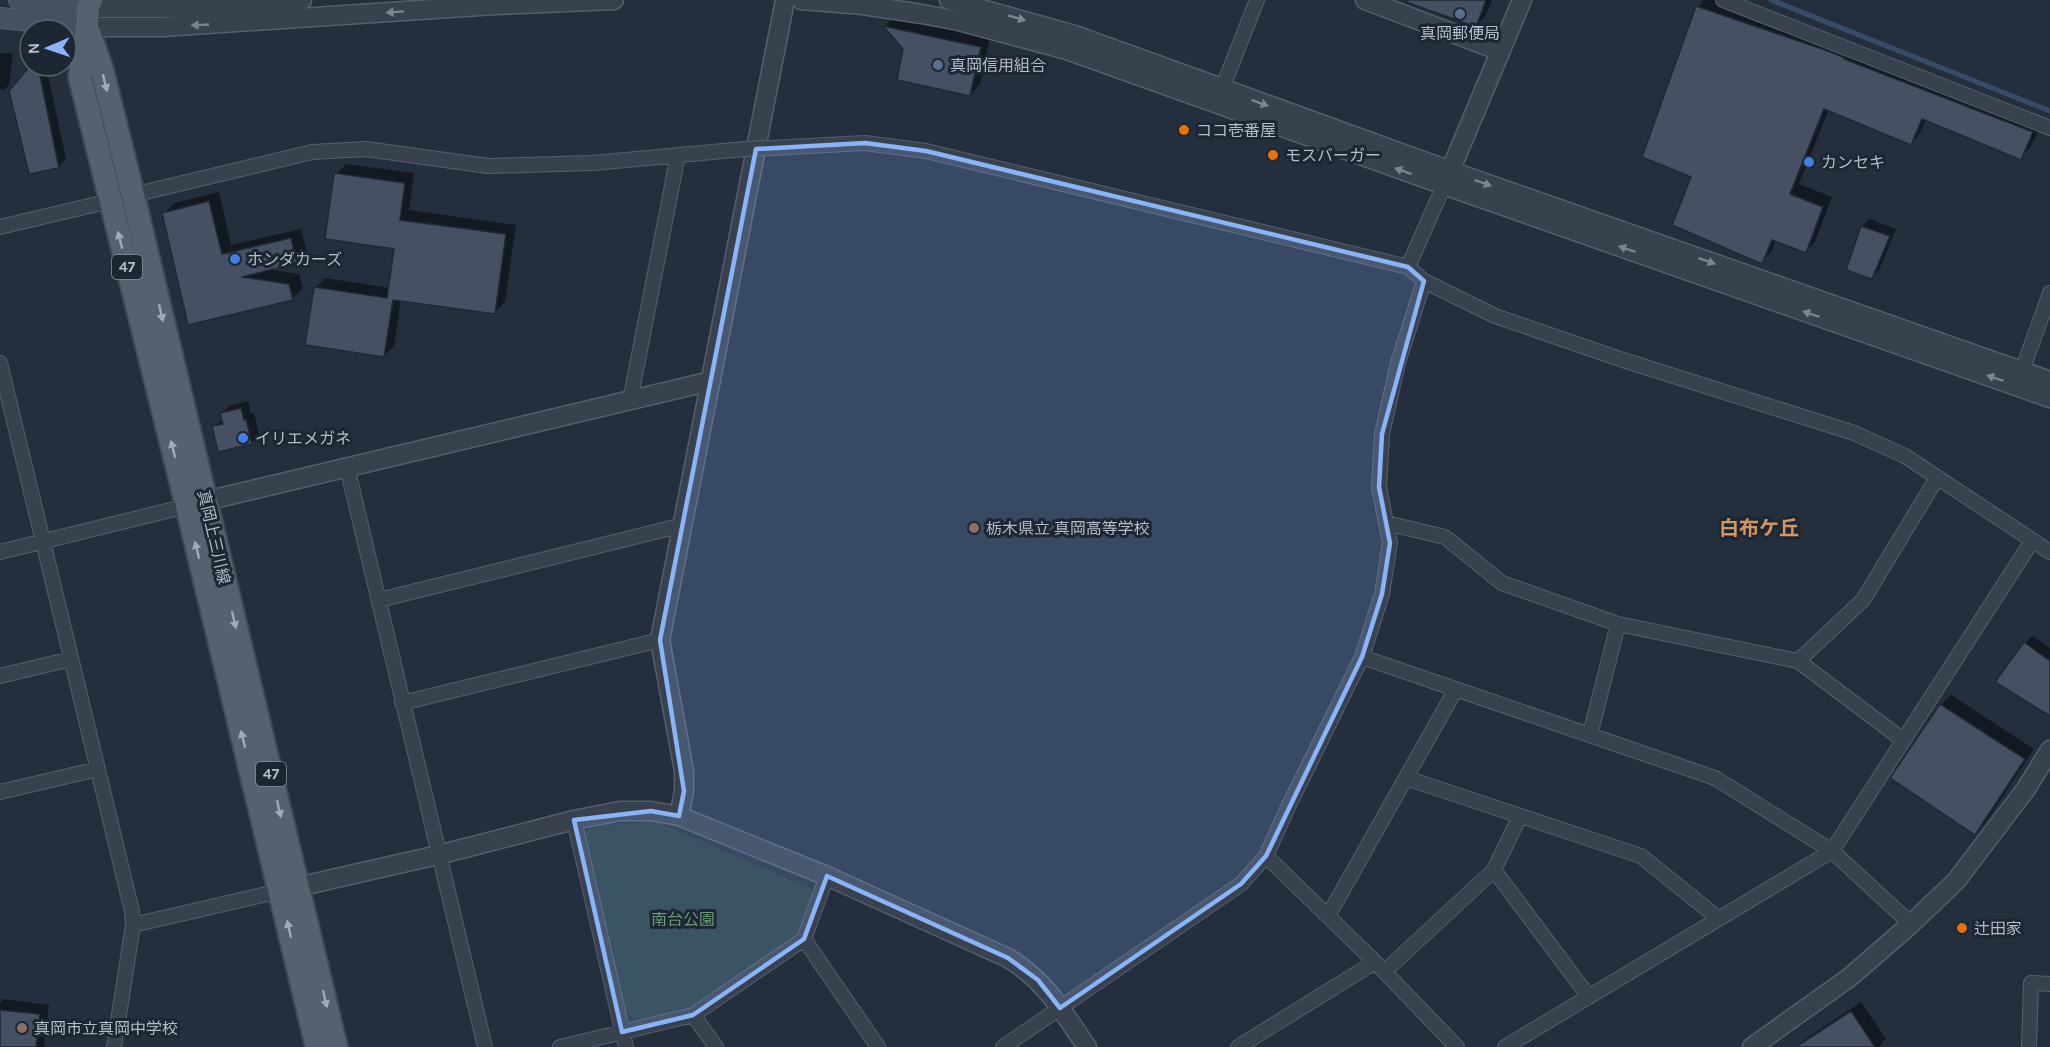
<svg xmlns="http://www.w3.org/2000/svg" width="2050" height="1047" font-family="Karla,'Noto Sans JP',sans-serif">
  <style>
    .green { fill: #263c3f }
    .shadow { fill: #0007 }
    .lines { fill: none; stroke-linecap: round; stroke-linejoin: round }
    .stream { stroke: #394c67; stroke-width: 5 }
    .building { fill: #455162; stroke: #1f2835; stroke-width: 1.5 }
    .minor-casing { stroke: #565f6c; stroke-width: 16 }
    .tertiary-casing { stroke: #565f6c; stroke-width: 21 }
    .secondary-casing { stroke: #565f6c; stroke-width: 22 }
    .primary-casing { stroke: #414a57; stroke-width: 26 }
    .minor { stroke: #38414e; stroke-width: 14 }
    .tertiary { stroke: #38414e; stroke-width: 18 }
    .secondary { stroke: #465061; stroke-width: 20 }
    .primary { stroke: #56606e; stroke-width: 22 }
    .minor-bridge-casing { stroke: #565f6c; stroke-width: 16; stroke-linecap: butt }
    .minor-bridge { stroke: #38414e; stroke-width: 14 }
    .oneway { fill: #7c8592 }
    .oneway2 { fill: #a1aab7 }
    .marked { fill: #8ab4f8; fill-opacity: 0.2; stroke: #8ab4f8; stroke-width: 4.5; stroke-linejoin: round }
    .service-dot { fill: #5c6f8a; stroke: #1d2633; stroke-width: 2 }
    .food-dot { fill: #e8710a; stroke: #1d2633; stroke-width: 2 }
    .shop-dot { fill: #3f7fe0; stroke: #1d2633; stroke-width: 2 }
    .education-dot { fill: #8d6e63; stroke: #1d2633; stroke-width: 2 }
    .labels { text-anchor: middle; dominant-baseline: central; stroke-width: 6; stroke-linejoin: round; paint-order: stroke }
    .shield { fill: #1d2633; stroke: #878f9c; stroke-width: 1.5 }
    .shield-label { font-size: 15px; font-weight: bold; fill: #b4bcc9 }
    .poi-label { font-size: 16px; fill: #b4bcc9; stroke: #1d2633; text-anchor: start }
    .street-label { font-size: 16px; fill: #b4bcc9; stroke: #1d2633 }
    .park-label { font-size: 16px; fill: #6b9a76; stroke: #1d2633 }
    .quarter-label { font-size: 20px; font-weight: bold; fill: #d59563; stroke: #1d2633 }
  </style>
  <rect width="100%" height="100%" fill="#242f3e"/>
  <path class="green" d="M658 822 811 889 813 899 798 933 690 1009 635 1020 624 1009 583 838 590 828 615 824Z"/>
  <path class="shadow" d="M1406 0H1492L1486 15 1476 26Z
    M1704 0H1717L2042 123 2030 148 2020 158 1926 119 1920 133 1911 143 1829 109 1799 184 1832 197 1815 242 1806 251 1776 240 1771 252 1761 262 1693 176 1698 7Z
    M894 17 990 37 980 84 970 95 885 26Z
    M0 53 13 54 9 85 4 90 0 89Z
    M32 66H46L66 159 58 167Z
    M346 164 414 173 409 210 516 225 505 302 495 312 401 299 394 346 384 356 315 288 325 278 390 288 395 248 336 174Z
    M219 192 231 245 301 229 307 252 297 262 266 269 299 274 303 288 292 299 190 323 164 213 174 203Z
    M1870 219 1896 229 1879 270 1871 277 1862 226Z
    M248 401 251 414 254 413 259 435 252 442 214 427 223 419 222 413 229 406Z
    M2032 636 2050 648V708L2025 643Z
    M1951 695 2034 749 1985 823 1975 833 1941 705Z
    M4 999 49 1005 44 1047H0V1003Z
    M1861 1002 1886 1039 1878 1047H1798L1808 1037Z"/>
  <g class="lines">
    <path class="stream" d="M1771 0 2050 111"/>
  </g>
  <path class="building" d="M1407 0H1486L1476 27 1406 2Z
    M1696 6 1828 51 1845 58 1844 59 2033 132 2021 160 1922 119 1911 145 1824 109 1790 194 1823 207 1806 253 1772 240 1762 264 1672 225 1691 177 1642 157Z
    M883 26 981 47 970 96 897 80 903 49Z
    M30 66H38L59 168 29 174 9 91Z
    M334 173 405 183 400 220 506 234 495 314 393 300 384 357 305 345 314 287 387 298 394 249 325 239Z
    M209 201 222 254 291 238 297 263 242 277 289 284 293 300 188 325 162 213Z
    M1861 226 1890 236 1872 279 1846 270Z
    M241 408 244 420 246 419 252 444 218 452 212 426 223 424 220 413Z
    M2024 642 2050 661V716L1995 682Z
    M1940 704 2025 759 1975 835 1890 778Z
    M0 1010 40 1014 36 1047H0Z
    M1851 1011 1875 1047H1796Z"/>
  <g class="lines">
    <defs>
      <path id="minor" d="M1723 0 2050 128
        M1222 89 1257 0
        M771 148 865 143 926 151 1408 267 1424 281 1495 316 1623 360 1854 433 1905 456 2050 552
        M133 195 312 152 366 149 488 166 593 163 745 149
        M0 227 110 201
        M1408 267 1444 185
        M0 363 132 911 133 925 114 1047
        M2022 371 2050 293
        M630 401 678 155
        M347 467 485 1047
        M1386 523 1445 537 1502 583 1618 624 1798 661 1903 740
        M0 552 187 506
        M379 600 683 525
        M1362 657 1715 778 1832 851 1911 924
        M1798 661 1863 600 1937 478
        M0 676 71 659
        M402 703 660 640
        M1590 735 1618 624
        M1406 778 1641 856 1719 919
        M0 792 98 769
        M574 820 626 1047
        M1266 856 1375 962 1457 1047
        M1494 870 1589 997
        M1328 916 1456 689
        M133 925 280 891
        M804 939 878 1047
        M1385 971 1494 870 1520 816
        M693 1015 716 1047
        M560 1047 693 1015 804 939 827 876
        M1003 1047 1241 884 1266 856 1289 805 1362 657 1382 594 1390 543 1379 487 1382 434 1398 363 1424 281
        M1238 1047 1375 962
        M1505 1047 1832 851 2032 541
        M2029 1047 2031 983 2050 984"/>
      <path id="tertiary" d="M801 0 863 5 922 14 959 21 1067 50 1444 185 2050 398
        M949 0 1075 35 1451 171 2050 381
        M1365 0 1500 51
        M88 8H175L302 0
        M87 27H163L495 5 614 0
        M1446 181 1522 0
        M193 504 711 381
        M679 816 684 791V771L660 640 785 0
        M284 890 438 855 574 820 620 811H651L679 816 827 876 1008 958C1046 981 1062 1011 1087 1047
        M1752 1047 1850 977 1911 924 1956 881 2026 789 2050 750"/>
      <path id="secondary" d="M19 0 88 8
        M0 18 87 27"/>
      <path id="primary" d="M91 0 88 8 87 27 80 77 187 506 317 1047
        M89 32 102 70 133 195 336 1047"/>
    </defs>
    <use href="#minor" class="minor-casing"/>
    <use href="#tertiary" class="tertiary-casing"/>
    <use href="#secondary" class="secondary-casing"/>
    <use href="#primary" class="primary-casing"/>
    <use href="#minor" class="minor"/>
    <use href="#tertiary" class="tertiary"/>
    <use href="#secondary" class="secondary"/>
    <use href="#primary" class="primary"/>
    <defs>
      <path id="minor-bridge" d="M745 149 771 148"/>
    </defs>
    <use href="#minor-bridge" class="minor-bridge-casing"/>
    <use href="#minor-bridge" class="minor-bridge"/>
  </g>
  <defs><path id="oneway-solid" d="M-6-.8H1V-3.2L6.5 0L1 3.2V.8H-6Z" transform="scale(1.5)"/></defs>
  <g class="oneway">
    <use href="#oneway-solid" transform="translate(395 12) rotate(176)"/>
    <use href="#oneway-solid" transform="translate(1017 18) rotate(16)"/>
    <use href="#oneway-solid" transform="translate(200 25) rotate(177)"/>
    <use href="#oneway-solid" transform="translate(1260 103) rotate(20)"/>
    <use href="#oneway-solid" transform="translate(1403 171) rotate(-160)"/>
    <use href="#oneway-solid" transform="translate(1483 183) rotate(19)"/>
    <use href="#oneway-solid" transform="translate(1627 249) rotate(-161)"/>
    <use href="#oneway-solid" transform="translate(1707 261) rotate(19)"/>
    <use href="#oneway-solid" transform="translate(1811 314) rotate(-161)"/>
    <use href="#oneway-solid" transform="translate(1995 378) rotate(-161)"/>
  </g>
  <g class="oneway2">
    <use href="#oneway-solid" transform="translate(105 83) rotate(76)"/>
    <use href="#oneway-solid" transform="translate(120 240) rotate(-104)"/>
    <use href="#oneway-solid" transform="translate(161 313) rotate(77)"/>
    <use href="#oneway-solid" transform="translate(173 449) rotate(-104)"/>
    <use href="#oneway-solid" transform="translate(197 550) rotate(-104)"/>
    <use href="#oneway-solid" transform="translate(234 620) rotate(77)"/>
    <use href="#oneway-solid" transform="translate(243 739) rotate(-104)"/>
    <use href="#oneway-solid" transform="translate(279 809) rotate(77)"/>
    <use href="#oneway-solid" transform="translate(289 929) rotate(-103)"/>
    <use href="#oneway-solid" transform="translate(325 999) rotate(77)"/>
  </g>
  <path class="marked" d="M865 143 926 151 1408 267 1424 281 1382 434 1379 487 1390 543 1382 594 1362 657 1266 856 1241 884 1060 1008 1038 980 1008 958 827 876 804 939 693 1015 622 1032 574 820 651 811 679 816 684 791 660 640 756 149Z"/>
  <g class="service-dot">
    <circle cx="1460" cy="14" r="6"/>
    <circle cx="938" cy="65" r="6"/>
  </g>
  <g class="food-dot">
    <circle cx="1184" cy="130" r="6"/>
    <circle cx="1273" cy="155" r="6"/>
    <circle cx="1962" cy="928" r="6"/>
  </g>
  <g class="shop-dot">
    <circle cx="1809" cy="162" r="6"/>
    <circle cx="235" cy="259" r="6"/>
    <circle cx="243" cy="438" r="6"/>
  </g>
  <g class="education-dot">
    <circle cx="974" cy="528" r="6"/>
    <circle cx="22" cy="1028" r="6"/>
  </g>
  <g class="labels">
    <g class="shield">
      <rect x="112" y="255" width="30" height="24" rx="4.5"/>
      <rect x="256" y="762" width="30" height="24" rx="4.5"/>
    </g>
    <g class="shield-label">
      <text x="127" y="267">47</text>
      <text x="271" y="774">47</text>
    </g>
    <g class="poi-label">
      <text x="1460" y="33" text-anchor="middle">真岡郵便局</text>
      <text x="950" y="65">真岡信用組合</text>
      <text x="1196" y="130">ココ壱番屋</text>
      <text x="1285" y="155">モスバーガー</text>
      <text x="1821" y="162">カンセキ</text>
      <text x="247" y="259">ホンダカーズ</text>
      <text x="255" y="438">イリエメガネ</text>
      <text x="986" y="528">栃木県立 真岡高等学校</text>
      <text x="1974" y="928">辻田家</text>
      <text x="34" y="1028">真岡市立真岡中学校</text>
    </g>
    <g class="street-label">
      <text transform="translate(214 537) rotate(77)">真岡上三川線</text>
    </g>
    <g class="park-label">
      <text x="683" y="919">南台公園</text>
    </g>
    <g class="quarter-label">
      <text x="1759" y="528">白布ケ丘</text>
    </g>
  </g>
  <g transform="translate(48 48) rotate(268)"><circle r="28" fill="#1d2633" stroke="#59626f" stroke-width="1.5"/>
  <path d="M0-4.5L10 22L0 15L-10 22Z" fill="#8ab4f8"/>
  <text y="-9" font-size="16" font-weight="bold" text-anchor="middle" fill="#b4bcc9">N</text>
  </g>
</svg>
